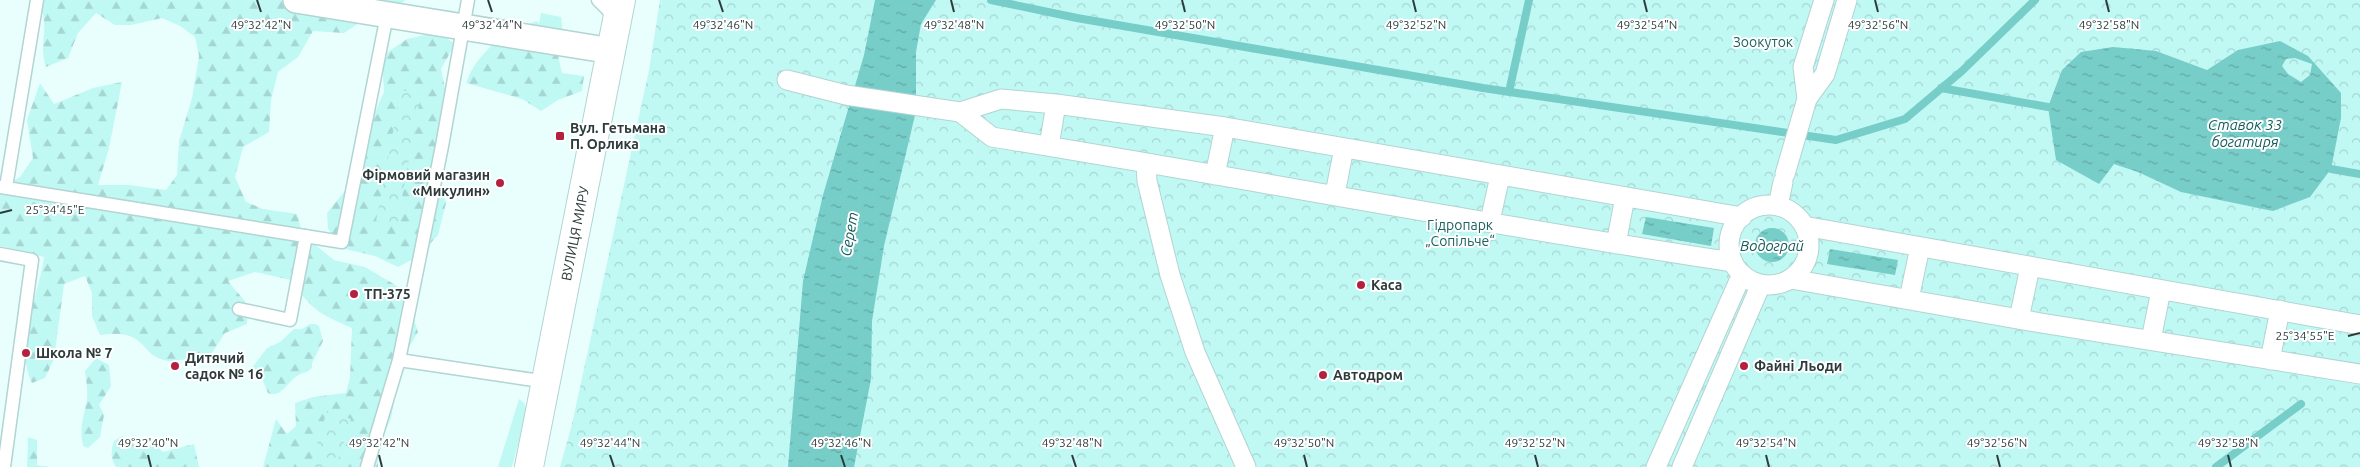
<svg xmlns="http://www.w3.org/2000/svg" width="2360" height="467" font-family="Ubuntu,sans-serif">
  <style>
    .grass { fill: #c0f8f4 }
    .forest { fill: url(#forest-firs) }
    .park { fill: url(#park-crowns) }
    .water { fill: url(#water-ripples); fill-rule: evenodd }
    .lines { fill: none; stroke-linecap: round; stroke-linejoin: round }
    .stream { stroke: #77cdc8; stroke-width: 8 }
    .service-casing { stroke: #b1d5d2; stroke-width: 15 }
    .pedestrian-casing { stroke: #b1d5d2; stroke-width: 21 }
    .minor-casing { stroke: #b1d5d2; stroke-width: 28 }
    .secondary-casing { stroke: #b1d5d2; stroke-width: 30 }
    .service { stroke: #fff; stroke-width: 12 }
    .pedestrian { stroke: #fff; stroke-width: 19 }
    .minor { stroke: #fff; stroke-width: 25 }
    .secondary { stroke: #fff; stroke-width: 28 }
    .ticks { fill: none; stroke: #2d3c3b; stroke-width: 2 }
    .poi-dot { fill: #b3213e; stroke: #fff; stroke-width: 2 }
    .labels { text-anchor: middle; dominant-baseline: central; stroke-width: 4; stroke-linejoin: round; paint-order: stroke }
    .park-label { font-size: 14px; fill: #1c6360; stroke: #fff }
    .poi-label { font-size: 14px; font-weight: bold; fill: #2d3c3b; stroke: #fff; text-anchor: start }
    .street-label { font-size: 14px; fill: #2d3c3b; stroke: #fff }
    .water-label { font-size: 15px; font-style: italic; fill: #145d5a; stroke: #fff }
    .ticks-label { font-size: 12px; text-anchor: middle; fill: #2d3c3b; stroke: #fff; stroke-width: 4; stroke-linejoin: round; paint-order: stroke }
  </style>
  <defs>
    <pattern id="forest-firs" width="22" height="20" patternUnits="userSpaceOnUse" patternTransform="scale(1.25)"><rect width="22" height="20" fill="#c0f8f4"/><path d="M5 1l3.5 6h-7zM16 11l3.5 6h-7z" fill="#a5d6d2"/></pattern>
    <pattern id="park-crowns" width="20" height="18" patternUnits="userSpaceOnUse" patternTransform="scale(1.25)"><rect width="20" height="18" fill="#c0f8f4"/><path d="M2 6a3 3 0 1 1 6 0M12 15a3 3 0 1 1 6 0" fill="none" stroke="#a5d6d2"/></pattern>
    <pattern id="water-ripples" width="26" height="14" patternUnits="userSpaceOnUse" patternTransform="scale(1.25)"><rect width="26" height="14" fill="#77cdc8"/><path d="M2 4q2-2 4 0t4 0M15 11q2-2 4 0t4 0" fill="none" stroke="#62a8a4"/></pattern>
  </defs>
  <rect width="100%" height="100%" fill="#e9fffd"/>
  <path class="grass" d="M541 13 561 17 563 33 538 29Z
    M519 399 524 403 527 410 512 467H498Z"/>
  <path class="forest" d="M11 0H405L396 9 356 25 344 33 313 31 298 57 278 72 271 100 269 132 243 147 235 177 246 202 263 209 297 214 303 235 334 260 365 267 397 286 411 310 418 332 400 362 391 418 378 447V467H263L276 419 287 434 296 426 295 403 313 397 346 393 350 377 352 328C318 313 313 311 291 280L255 272 228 281 248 305 247 324 225 333 210 356C199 356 175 362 168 361 149 357 150 350 137 340 127 332 111 334 100 335L92 316V293L85 276 64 284 54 359 45 378 32 383C13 345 39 296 44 257L0 246V188L20 177 33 158 27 120 40 83 54 104 93 88 122 82 109 148 98 185H129L166 190 177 175 179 141 192 98 199 56 195 37 180 26 162 18 131 25H115L96 13 78 33 68 58 46 67C37 42 53 24 36 0Z
    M537 21 557 51 562 73 584 76 582 91 558 100 541 111 522 99 466 83C477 52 506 30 537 21Z
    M438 32 455 44 441 69 445 88 439 180 446 203 438 235 419 256 398 267 375 256 345 249 328 229 327 213 356 177 367 153 369 126 384 92 382 56 407 39Z
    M310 324H315L319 326 323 341 312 363V368C307 373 303 372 297 376 288 381 281 399 268 393L262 379 252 368 267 348 280 342 294 329H302Z
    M96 358 109 365 111 386 99 405 104 415 100 437 88 448 83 446C79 425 84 418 87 399 88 390 86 380 85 371Z
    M122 436 135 445H156L163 452 194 444 199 467H116C110 458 111 451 114 441Z
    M28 437 37 440V465L49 467H27Z"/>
  <path class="park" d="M660 0H2360V467H560L572 424 649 70Z
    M401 90 421 94 397 225 376 221Z
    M327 411 351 419 336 467H310Z"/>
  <path class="water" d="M875 0H936L921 24 916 52V111L884 246 872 321 871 379 854 467H788L803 281 823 195 864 55Z
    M2280 41 2308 56 2341 93V118L2331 169 2310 197 2273 211 2181 192 2138 172 2114 164 2099 184 2056 160 2048 107 2062 70 2081 52 2113 47 2156 51 2207 70 2238 50ZM2295 58 2312 64 2310 75 2301 82 2288 74 2282 66 2286 59Z
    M1646 217 1714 228 1711 246 1642 234Z
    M1755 245a17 17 0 1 1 34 0a17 17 0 1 1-34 0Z
    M1830 249 1898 260 1895 275 1827 264Z"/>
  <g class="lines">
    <path class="stream" d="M991 0 1077 18 1483 88 1836 140 1905 119 1962 71 2035 0
      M1941 88 2048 107
      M1509 92 1529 0
      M2331 169 2360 174
      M2216 467 2301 404"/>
    <defs>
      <path id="service" d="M598 0 617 19
        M0 187 342 242 387 15
        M6 187 37 0
        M0 254 32 260 4 467
        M239 309 290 320 306 236
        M399 360 547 382
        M367 467 399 360 442 146 468 0"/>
      <path id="pedestrian" d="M787 80 846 95 960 112 1001 99 1056 104 1225 127 1742 217
        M1807 99 1803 67 1824 0
        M960 112 992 137C1239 177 1486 225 1733 262
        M1049 146 1056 104
        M1146 164 1147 181 1170 275 1195 352 1246 467
        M1785 174 1807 99 1825 74 1847 0
        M1215 175 1225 127
        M1335 194 1344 148
        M1729 245a40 40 0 1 1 80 0a40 40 0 1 1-80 0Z
        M1778 206 1783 182
        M1490 221 1500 176
        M1804 226 2360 325
        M1616 244 1625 197
        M1791 279 2041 323 2360 374
        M1909 299 1920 247
        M2019 319 2030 267
        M2151 340 2161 290
        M2270 360 2280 310
        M1656 467 1742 274
        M1682 467 1761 284"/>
      <path id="minor" d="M296 0 612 51"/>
      <g id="secondary">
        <path id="s1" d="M529 467 621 0"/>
      </g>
    </defs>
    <use href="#service" class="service-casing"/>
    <use href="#pedestrian" class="pedestrian-casing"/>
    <use href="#minor" class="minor-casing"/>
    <use href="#secondary" class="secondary-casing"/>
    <use href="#service" class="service"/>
    <use href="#pedestrian" class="pedestrian"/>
    <use href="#minor" class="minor"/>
    <use href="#secondary" class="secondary"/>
  </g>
  <path class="ticks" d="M257 0 261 12M488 0 492 12M719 0 723 12M951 0 954 12M1182 0 1185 12M1413 0 1416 12M1644 0 1647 12M1875 0 1878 12M2106 0 2109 12M0 213 12 210M2348 336 2360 333M148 455 151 467M379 455 382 467M610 455 614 467M841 455 845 467M1072 455 1076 467M1304 455 1307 467M1535 455 1538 467M1766 455 1769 467M1997 455 2000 467M2228 455 2231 467"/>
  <g class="poi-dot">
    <rect x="555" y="131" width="10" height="10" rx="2.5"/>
    <circle cx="500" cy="183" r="5"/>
    <circle cx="1361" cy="285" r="5"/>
    <circle cx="354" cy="294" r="5"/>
    <circle cx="26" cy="353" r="5"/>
    <circle cx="175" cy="366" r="5"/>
    <circle cx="1744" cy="366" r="5"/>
    <circle cx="1323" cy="375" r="5"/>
  </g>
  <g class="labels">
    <g class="park-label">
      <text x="1763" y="42">Зоокуток</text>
      <text x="1460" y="225">Гідропарк<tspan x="1460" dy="16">„Сопільче“</tspan></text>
    </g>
    <g class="poi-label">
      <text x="570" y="128">Вул. Гетьмана<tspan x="570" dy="16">П. Орлика</tspan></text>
      <text x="490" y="175" text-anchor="end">Фірмовий магазин<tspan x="490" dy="16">«Микулин»</tspan></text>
      <text x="1371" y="285">Каса</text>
      <text x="364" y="294">ТП-375</text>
      <text x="36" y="353">Школа № 7</text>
      <text x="185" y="358">Дитячий<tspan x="185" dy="16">садок № 16</tspan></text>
      <text x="1754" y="366">Файні Льоди</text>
      <text x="1333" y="375">Автодром</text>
    </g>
    <g class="street-label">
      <text stroke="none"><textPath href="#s1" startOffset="238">ВУЛИЦЯ МИРУ</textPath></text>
    </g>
    <g class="water-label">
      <text x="2245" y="124">Ставок 33<tspan x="2245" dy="17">богатиря</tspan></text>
      <text transform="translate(849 234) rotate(-80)">Серет</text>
      <text x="1772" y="245">Водограй</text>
    </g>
  </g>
  <g class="ticks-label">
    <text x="261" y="29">49°32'42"N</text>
    <text x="492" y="29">49°32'44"N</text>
    <text x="723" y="29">49°32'46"N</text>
    <text x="954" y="29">49°32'48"N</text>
    <text x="1185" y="29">49°32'50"N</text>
    <text x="1416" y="29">49°32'52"N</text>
    <text x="1878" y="29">49°32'56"N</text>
    <text x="2109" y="29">49°32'58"N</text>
    <text x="1647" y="29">49°32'54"N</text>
    <text x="55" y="214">25°34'45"E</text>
    <text x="2305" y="340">25°34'55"E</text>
    <text x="148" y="447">49°32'40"N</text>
    <text x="379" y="447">49°32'42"N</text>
    <text x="610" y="447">49°32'44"N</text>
    <text x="841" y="447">49°32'46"N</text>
    <text x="1072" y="447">49°32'48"N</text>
    <text x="1304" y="447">49°32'50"N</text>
    <text x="1535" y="447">49°32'52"N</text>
    <text x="1766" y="447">49°32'54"N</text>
    <text x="1997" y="447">49°32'56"N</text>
    <text x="2228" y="447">49°32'58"N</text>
  </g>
</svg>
